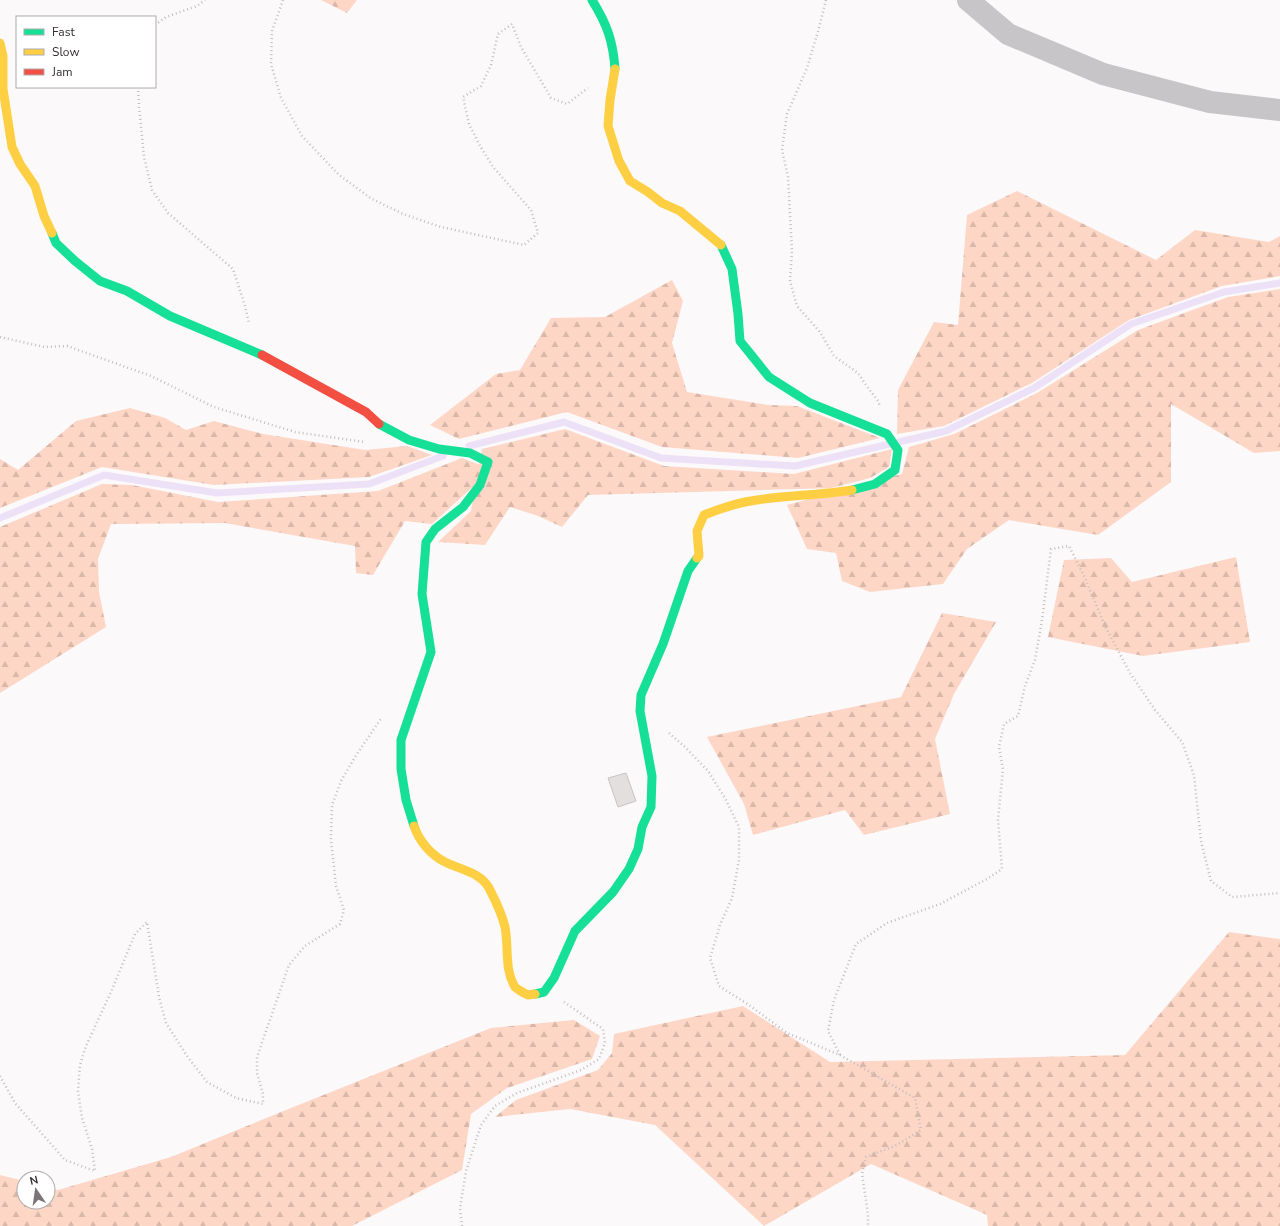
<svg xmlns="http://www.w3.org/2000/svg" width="1280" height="1226" font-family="'Nunito Sans',sans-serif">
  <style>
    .forest { fill: url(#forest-firs) }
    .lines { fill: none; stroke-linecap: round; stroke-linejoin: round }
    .stream { stroke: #ede1f7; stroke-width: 7 }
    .building { fill: #e4dfdf; stroke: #c8c3c4 }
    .path { stroke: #c0bebf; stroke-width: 2.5; stroke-dasharray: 1 3; stroke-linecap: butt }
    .street { stroke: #c7c5c7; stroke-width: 22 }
    .fast { stroke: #16e098; stroke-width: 9 }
    .slow { stroke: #ffcf43; stroke-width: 9 }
    .jam { stroke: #f24e42; stroke-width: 9 }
  </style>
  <defs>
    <pattern id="forest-firs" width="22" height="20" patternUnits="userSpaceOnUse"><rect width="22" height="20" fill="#fdd6c6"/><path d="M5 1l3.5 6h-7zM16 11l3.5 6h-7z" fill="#d9b8aa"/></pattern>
  </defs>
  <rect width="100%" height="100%" fill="#fcf9fa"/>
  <path class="forest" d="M321 0H357L347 13Z
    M1017 191 1156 260 1195 230 1269 242 1280 236V276L1222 286 1129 320 1032 383 944 426 897 434 898 390 934 322 958 325 967 215Z
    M672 280 683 301 672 343 687 392 768 405 797 406 880 438 798 458 662 447 567 412 459 439 430 425 496 374 520 370 551 318 605 317Z
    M1280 289V451L1254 453 1171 404V482L1098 535 1009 520 967 549 943 584 870 592 842 581 836 553 807 549 787 505 902 474 909 447 954 434 1037 393 1138 330 1228 297Z
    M130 408 165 418 186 430 214 421 263 434 365 450 407 446 432 455 369 477 214 485 102 467 0 508V459L18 470 76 421Z
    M565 429 664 466 794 474 892 449 889 467 870 478 831 488 588 495 562 527 538 516 510 507 485 545 438 542 471 511 482 449Z
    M462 458 483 466 476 484 432 524 405 521 373 575 356 573 355 546 225 523 111 524 98 559 99 592 106 627 0 693V527L102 484 132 485 218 502 320 495 378 491Z
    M1236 557 1250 642 1143 656 1048 637 1064 560 1111 558 1132 582Z
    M942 613 996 622 954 694 935 739 950 814 864 835 845 810 753 835 744 804 707 737 901 697Z
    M1229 932 1280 939V1226H988L987 1215 871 1164 764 1226 655 1125 570 1109 495 1117 516 1100 598 1070 612 1053 614 1034 743 1006 830 1062 1125 1055Z
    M574 1020 600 1036 592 1059 507 1088 471 1114 462 1170 352 1226H0V1175L24 1181V1202H48V1188L58 1190 171 1157 291 1108 491 1028Z"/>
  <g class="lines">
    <path class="stream" d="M469 446 564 422 661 458 795 466 946 431 1034 388 1131 324 1224 292 1280 283
      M0 518 104 475 217 493 369 484 443 456"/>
  </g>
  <path class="building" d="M626 773 636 801 618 807 608 778Z"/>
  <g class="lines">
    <path class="path" d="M283 0 272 31 271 64 281 98 302 136 339 175 372 199 403 214 441 227 524 245 538 233 531 210 493 167 479 144 469 124 463 97 481 86 491 65 498 34 512 24 521 47 551 98 567 104 588 88
      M826 0 819 28 807 68 787 114 782 150 788 177 792 251 790 281 797 306 820 332 834 356 858 373 866 385 878 401 880 406
      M155 25 166 17 197 6 205 0
      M138 87 139 106 144 157 152 190 168 213 233 269 245 306 249 323
      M0 337 44 347 67 346 151 376 214 407 295 432 365 442
      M669 733 685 747 708 771 725 798 739 827V860L732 898 720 925 710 958 719 986 749 1005 787 1033 840 1055 828 1031 834 1000 856 944 887 923 940 904 987 879 1002 869 998 820 1003 769 999 747 1004 724 1018 716 1025 686 1035 660 1042 620 1051 549 1069 546 1085 578 1105 626 1130 673 1155 710 1182 742 1194 775 1201 841 1211 881 1232 897 1280 893
      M840 1055 915 1098 921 1130 897 1145 866 1157 862 1174 868 1214V1226
      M0 1076 15 1103 65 1160 95 1171 92 1149 82 1118 78 1091 80 1065 86 1046 111 992 135 934 147 922 159 997 166 1023 187 1056 207 1082 236 1098 263 1104V1094L257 1073V1057L289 965 305 946 340 924 344 910 336 886 331 840 332 805 341 781 355 757 382 717
      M462 1226 460 1208 466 1171 481 1125 495 1106 517 1093 581 1070 599 1059 605 1043 603 1029 564 1002"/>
    <path class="street" d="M968 0 1008 34 1103 74 1210 102 1280 110"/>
    <path class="fast" d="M592 0C607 24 613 41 615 69
      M52 233 56 243 75 261 100 281 127 291 170 316 262 355
      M721 245 732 269 738 314 740 341 769 377 810 403 887 434 898 450 895 470 875 484 852 490
      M379 424 409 440 439 449 470 453 488 462 480 485 463 507 435 529 426 542 422 594 431 652 401 740V769L406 800 414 826
      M535 994 544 992 554 978 575 931 613 892 629 869 638 849 642 827 651 807 652 776 640 711 641 695 663 644 688 571 697 558"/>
    <path class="slow" d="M0 43 3 56V89L12 147 20 164 35 186 44 216 52 233
      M615 69 610 100 608 126 619 161 630 181 648 192 662 203 680 211 721 245
      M697 558 699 556 697 531 704 515C717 510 731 505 745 502 780 495 817 496 852 490
      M414 826C419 841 431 855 445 862 461 870 480 872 489 888 495 900 502 913 505 927 509 947 504 969 515 987 518 990 524 993 528 995L535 994"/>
    <path class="jam" d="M262 355 366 412 379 424"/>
  </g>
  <rect x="16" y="16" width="140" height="72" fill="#ffffff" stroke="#aeabac"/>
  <rect x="24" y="29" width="20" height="6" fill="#16e098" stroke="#aeabac"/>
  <text x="52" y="36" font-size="12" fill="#342c2f">Fast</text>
  <rect x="24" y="49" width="20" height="6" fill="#ffcf43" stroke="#aeabac"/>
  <text x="52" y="56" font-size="12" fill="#342c2f">Slow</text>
  <rect x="24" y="69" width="20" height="6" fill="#f24e42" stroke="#aeabac"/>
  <text x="52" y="76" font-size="12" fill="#342c2f">Jam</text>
  <g transform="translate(36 1190) rotate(347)"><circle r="19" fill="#ffffff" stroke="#aeabac"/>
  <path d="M0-3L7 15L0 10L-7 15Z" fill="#7a7476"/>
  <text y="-6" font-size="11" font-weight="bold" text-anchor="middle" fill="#342c2f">N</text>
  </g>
</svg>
